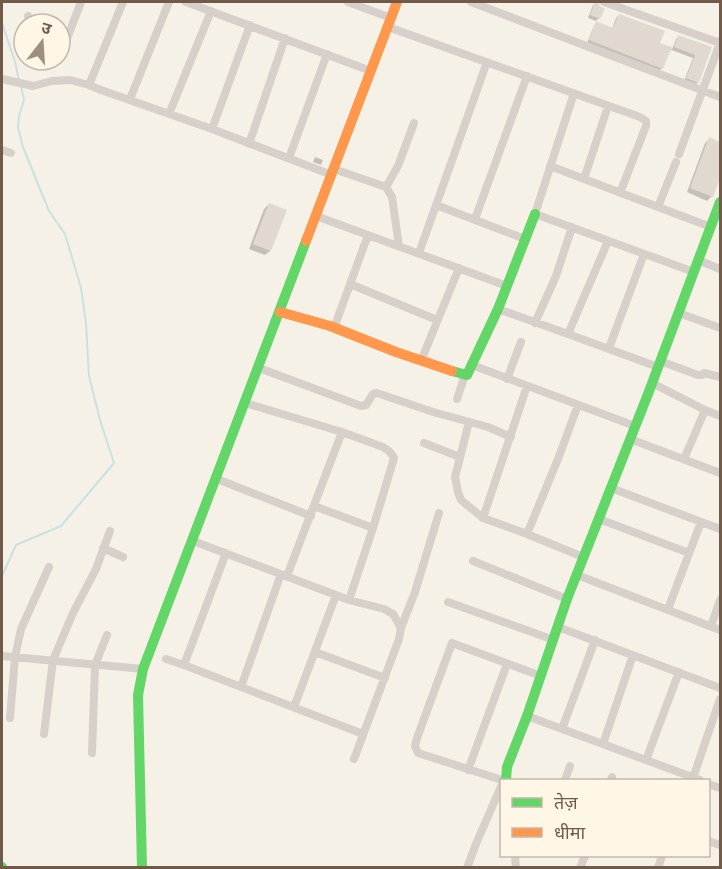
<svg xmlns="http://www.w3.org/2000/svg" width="722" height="869" font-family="'IBM Plex Sans','Noto Sans Devanagari',sans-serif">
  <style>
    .shadow { fill: #0003 }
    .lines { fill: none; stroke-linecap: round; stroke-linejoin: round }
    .stream { stroke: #cae1e4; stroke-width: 2 }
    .building { fill: #e1d9cf }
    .street { stroke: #d7cfc9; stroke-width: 8 }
    .fast { stroke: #63d668; stroke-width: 10 }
    .slow { stroke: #ff974d; stroke-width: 10 }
  </style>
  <rect width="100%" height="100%" fill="#f5f1e7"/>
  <path class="shadow" d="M596 2 599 18 596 21 588 18 593 5Z
    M619 15 658 43 672 49 676 39 679 36 710 48 698 82 695 85 684 81 693 58 669 49 662 68 659 71 587 43 594 26 597 23 612 29 616 18Z
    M709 139 720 143V176L712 196 707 201 687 192 705 143Z
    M315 157 323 160 321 165 313 162Z
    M269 204 285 211 270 251 265 255 249 249 264 209Z"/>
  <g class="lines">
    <path class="stream" d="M2 23 15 62 19 81
      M2 576 16 545 61 526 114 463 100 420 89 376 86 323 81 288 65 234 49 211 23 147 18 128 19 116 24 100 21 86"/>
  </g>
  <path class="building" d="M595 2H598L600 6 605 9 600 19 590 15Z
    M619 14 665 31 660 43 672 47 663 69 589 40 596 21 613 28Z
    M678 35 712 47 699 83 686 78 695 55 674 47Z
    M709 137 720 142V178L713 197 690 188Z
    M269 203 287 210 271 251 253 244Z"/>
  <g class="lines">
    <path class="street" d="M186 2 371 71
      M348 2 391 18
      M471 2 720 97
      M604 2 720 43V41
      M28 16 31 24
      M388 27 640 117 646 121V126L620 193
      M63 49 81 2
      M2 79 33 86 52 81 70 80 89 85 101 90 212 129 332 175
      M89 85 123 2
      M574 93 535 214 694 272
      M130 99 169 2
      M169 114 211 11
      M212 129 250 25
      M249 144 285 38
      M2 150 11 153
      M679 154 720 43
      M289 158 327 54
      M676 162 658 207 711 227
      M550 166 658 207
      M334 169 386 187 392 197 399 246
      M584 179 608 106
      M386 187 398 166 414 123
      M436 205 525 239
      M316 216 507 286
      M475 219 527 76
      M419 253 487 62
      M698 260 720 269
      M350 284 437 320
      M498 309 568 334 658 367
      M679 313 720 328
      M535 323 556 276 572 227
      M334 328 368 235
      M568 334 608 241
      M609 348 644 254
      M421 361 459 268
      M660 361 698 375H702L704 373 720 377
      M472 365 635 426
      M259 368 361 406 366 405 373 394 377 393 433 412 488 427 511 437
      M507 379 521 342
      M652 383 705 410
      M457 399 465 375
      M245 403 342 432 383 447 390 452 394 458 373 528 349 600
      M469 422 455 477 458 492 461 500 483 518 527 534 583 557
      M630 439 720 473
      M424 443 460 457
      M684 459 705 410 720 416
      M217 479 311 516
      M611 488 720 529
      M314 506 373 528
      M483 518 527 386
      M599 519 689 553
      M527 534 558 459 578 405
      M193 541 349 600 384 609 393 614 401 628 399 639 354 759
      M103 548 123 557
      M473 561 567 599
      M577 575 720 630
      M287 576 342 432
      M448 602 554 640
      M668 609 701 522
      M711 626 720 600
      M558 627 720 688
      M401 628 415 592 439 513
      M315 652 385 678
      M2 656 143 669
      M166 659 184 665 363 734
      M184 665 226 553
      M241 687 281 574
      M294 707 336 595
      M527 716 700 780
      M10 718 15 657 21 629 49 567
      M562 729 595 640
      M44 734 53 660 73 613 96 569 110 531
      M603 744 633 655
      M92 753 95 665 107 635
      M646 760 679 672
      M468 770 507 664
      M693 778 720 699
      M502 780 418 753 415 746 417 738 452 643 541 676
      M565 780 570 766
      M611 780 612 777
      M708 784 720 788
      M708 841 720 845
      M515 856 516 868
      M467 868 476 844 502 784
      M580 868 585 856
      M658 868 662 856"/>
    <path class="fast" d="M452 371 467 375 498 309 535 214
      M506 780 507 767 527 716 567 599 648 394 720 202
      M2 867V868
      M142 868 138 695 143 669 306 241"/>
    <path class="slow" d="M306 241 397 2
      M280 312 330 326 396 352 452 371"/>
  </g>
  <rect width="722" height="869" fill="none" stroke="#715a49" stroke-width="6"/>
  <rect x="500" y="779" width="210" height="78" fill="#fef7e7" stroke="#c6b8a8" stroke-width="1.5"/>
  <rect x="512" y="798" width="30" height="9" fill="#63d668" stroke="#c6b8a8" stroke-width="1.5"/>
  <text x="554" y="809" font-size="18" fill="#715a49">तेज़</text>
  <rect x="512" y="828" width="30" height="9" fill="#ff974d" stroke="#c6b8a8" stroke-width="1.5"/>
  <text x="554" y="839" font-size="18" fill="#715a49">धीमा</text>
  <g transform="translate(42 42) rotate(17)"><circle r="28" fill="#fef7e7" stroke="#c6b8a8" stroke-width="1.5"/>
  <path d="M0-4.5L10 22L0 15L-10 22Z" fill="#9f8f80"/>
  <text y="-9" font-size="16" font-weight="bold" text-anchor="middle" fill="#715a49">उ</text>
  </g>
</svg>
